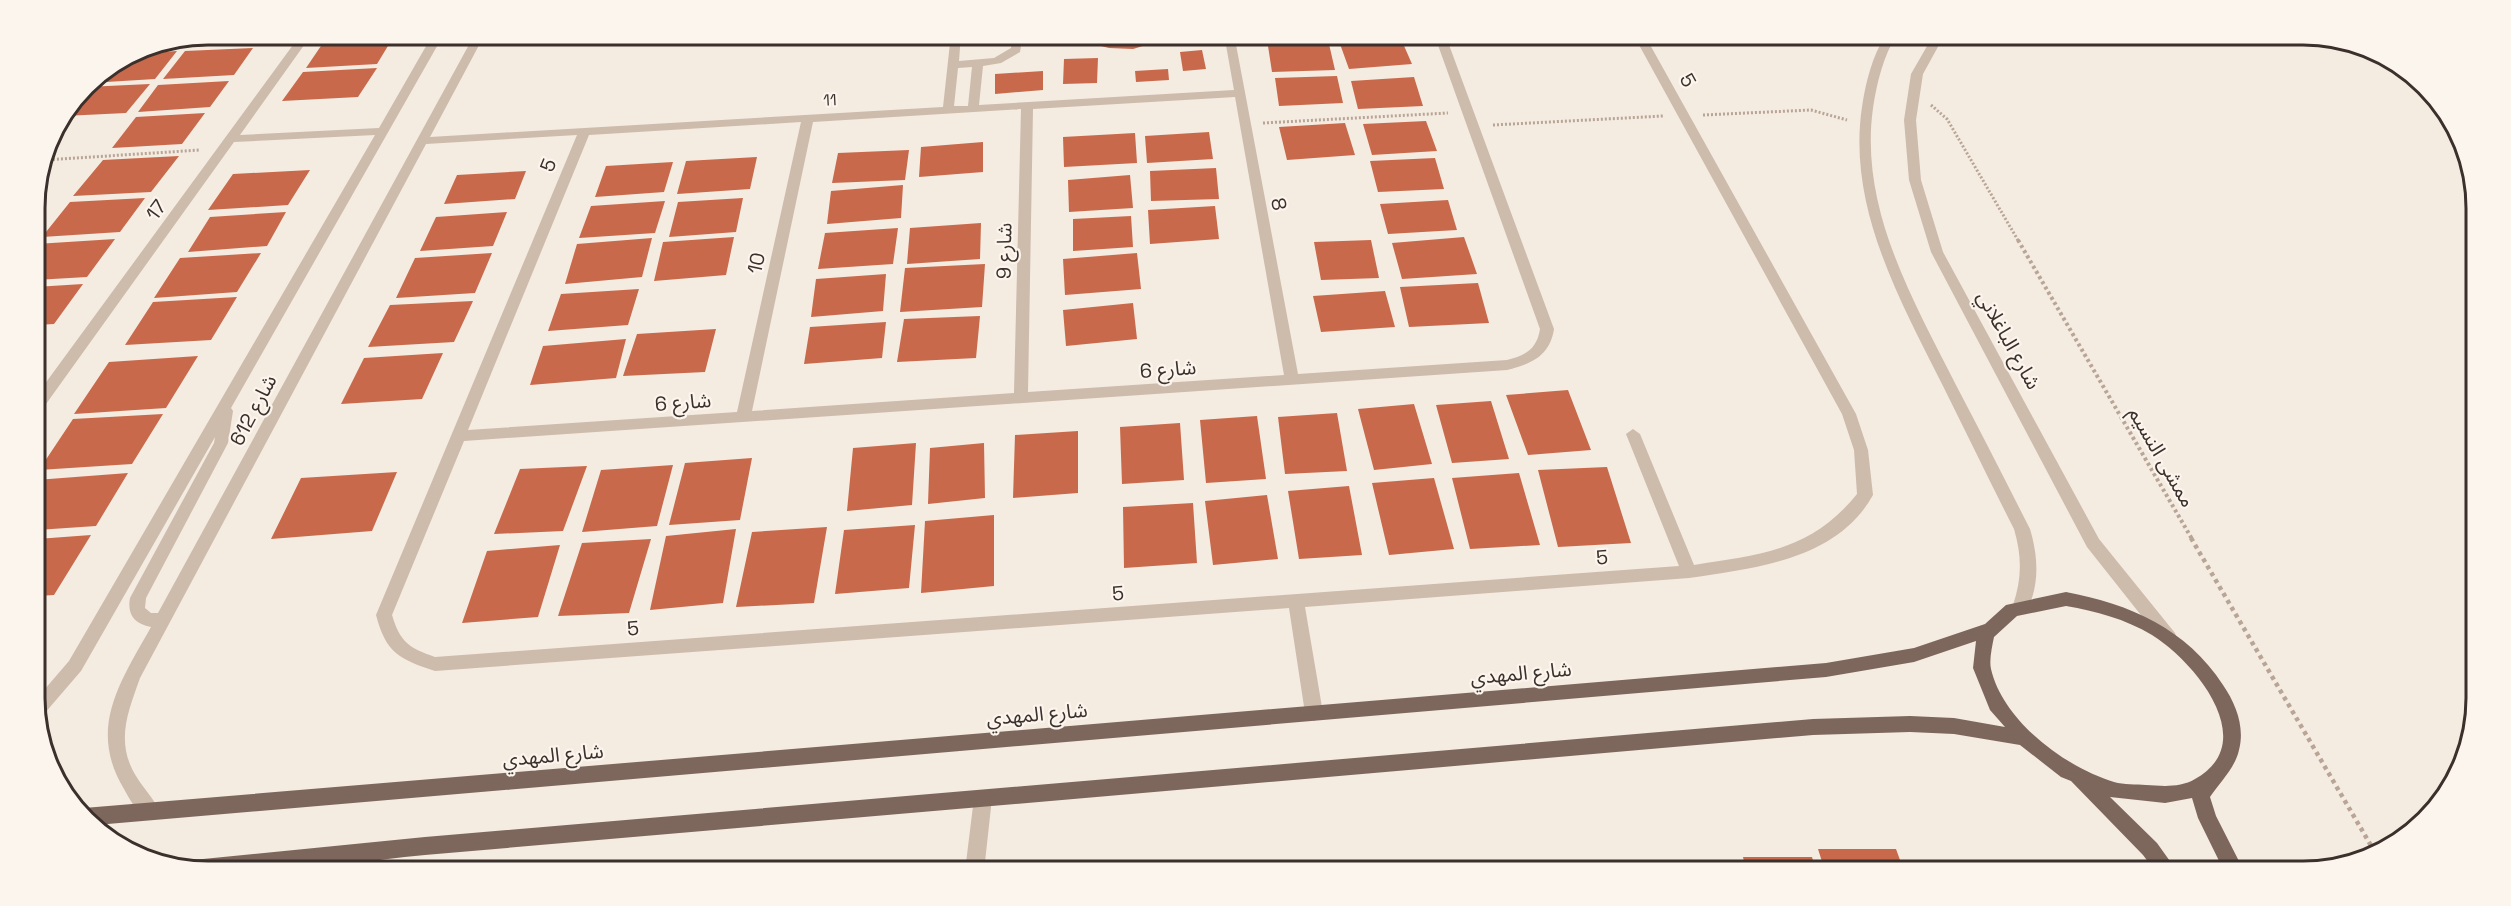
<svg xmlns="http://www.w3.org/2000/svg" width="2511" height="906" font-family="'Space Grotesk','Noto Sans Arabic',sans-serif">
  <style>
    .building { fill: #c8694b }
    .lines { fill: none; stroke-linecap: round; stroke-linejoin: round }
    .path-far2 { stroke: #b9a596; stroke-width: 3; stroke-dasharray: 2 2; stroke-linecap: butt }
    .path-far1 { stroke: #b9a596; stroke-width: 4; stroke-dasharray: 3 3; stroke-linecap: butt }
    .path { stroke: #b9a596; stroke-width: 4.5; stroke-dasharray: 4 4; stroke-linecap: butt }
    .minor { fill: #cdbbac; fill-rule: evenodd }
    .major { fill: #7d675c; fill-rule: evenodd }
    .labels { text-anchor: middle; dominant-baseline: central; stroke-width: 4.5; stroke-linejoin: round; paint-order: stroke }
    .far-street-label { font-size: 16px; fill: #3b302b; stroke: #fbf5ee }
    .street-label { font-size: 20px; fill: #3b302b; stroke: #fbf5ee }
    .rim { fill: none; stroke: #3b302b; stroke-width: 3 }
  </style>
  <rect width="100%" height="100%" fill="#f4ebe1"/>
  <path class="building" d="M208 34H262L255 43 189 47 197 37Z
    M1079 34H1167L1156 42 1133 49 1109 48 1089 43Z
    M1261 34H1327V36L1262 40Z
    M394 36 377 64 306 68 325 40Z
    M186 39 180 46 148 48 147 47Z
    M1401 39 1412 64 1349 69 1340 44Z
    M1329 44 1335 70 1272 72 1268 46Z
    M253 48 234 75 163 79 185 51Z
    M1202 50 1206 69 1183 71 1180 52Z
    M177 51 155 79 90 83 132 54Z
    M1098 58 1097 83 1063 84 1064 59Z
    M377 68 358 97 282 101 303 72Z
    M1168 69 1169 80 1136 82 1135 71Z
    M1043 71V90L995 94V74Z
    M1337 76 1343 103 1279 106 1275 78Z
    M1414 77 1423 106 1358 109 1351 81Z
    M229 81 210 107 138 112 158 85Z
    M150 84 126 113 64 116 86 87Z
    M205 113 182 144 112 148 136 117Z
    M1426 121 1437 151 1372 155 1363 124Z
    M1345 123 1355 155 1287 160 1279 127Z
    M1209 132 1213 159 1147 163 1145 136Z
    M1135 133 1137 163 1064 167 1063 137Z
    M983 142V172L919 177 921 147Z
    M909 150 905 180 832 183 838 153Z
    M179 156 151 192 73 196 103 160Z
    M757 157 750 189 677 194 686 161Z
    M1435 158 1444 189 1378 192 1370 161Z
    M673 162 664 192 595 197 606 166Z
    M1216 168 1219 199 1151 201 1150 171Z
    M310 170 288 205 208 210 233 174Z
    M526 171 515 199 444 204 457 175Z
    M1130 175 1133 208 1069 212 1068 180Z
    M903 185 901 218 827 224 831 191Z
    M145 198 120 232 42 237 70 202Z
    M743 198 736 232 669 237 678 202Z
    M1448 200 1457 230 1388 234 1380 204Z
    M665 201 655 233 579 238 591 206Z
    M1215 206 1219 239 1150 244 1148 210Z
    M286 212 267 246 188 252 210 217Z
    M507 212 493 246 420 251 436 217Z
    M1131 216 1133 247 1073 251V219Z
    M981 223 980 259 907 264 910 228Z
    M898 228 893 264 818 269 825 233Z
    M734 237 726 275 654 281 663 242Z
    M1464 237 1477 274 1402 279 1392 243Z
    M652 238 642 277 565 284 577 244Z
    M115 239 87 277 35 280 36 244Z
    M1371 240 1379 278 1321 280 1314 242Z
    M261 253 237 292 154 298 180 258Z
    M492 253 475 293 396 298 415 258Z
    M1137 253 1141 289 1065 295 1063 259Z
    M985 264 982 307 900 312 905 268Z
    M886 274 883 311 811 317 816 279Z
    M1478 283 1489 323 1409 327 1400 287Z
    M83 284 54 324 36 325 35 287Z
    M639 289 628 325 548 331 561 294Z
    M1385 291 1395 327 1321 332 1313 296Z
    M237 297 211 340 125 345 153 302Z
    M473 301 454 342 368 347 390 305Z
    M1133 303 1137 339 1066 346 1063 310Z
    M980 316 976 358 897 362 904 319Z
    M886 322 882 358 804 364 810 327Z
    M716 329 705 372 623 376 637 334Z
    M626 339 616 378 530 385 543 346Z
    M443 353 422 399 341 404 364 358Z
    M198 356 166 408 74 414 109 362Z
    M1568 390 1591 450 1528 455 1506 395Z
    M1491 401 1509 459 1452 463 1436 405Z
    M1414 404 1432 464 1374 470 1358 409Z
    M1337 413 1347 471 1285 474 1278 417Z
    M163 414 132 464 39 470 73 419Z
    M1257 416 1266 479 1206 483 1200 420Z
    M1180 423 1184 480 1122 484 1120 427Z
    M1078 431V493L1013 498 1015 435Z
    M916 443 912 505 847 511 853 448Z
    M984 443 985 498 928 504 930 448Z
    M752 458 740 520 669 525 685 463Z
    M673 465 657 526 582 532 601 470Z
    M587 466 563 531 494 534 520 469Z
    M1607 467 1631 543 1558 547 1538 470Z
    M397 472 372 531 271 539 301 478Z
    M128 473 96 526 37 530 36 480Z
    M1519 473 1540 545 1470 549 1452 478Z
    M1434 478 1454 549 1389 555 1372 483Z
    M1349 486 1362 555 1299 559 1288 491Z
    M1267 495 1278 559 1213 565 1205 501Z
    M1193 503 1197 563 1124 568 1123 507Z
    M994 515V586L921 593 925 521Z
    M915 525 909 588 835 594 844 530Z
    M827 527 814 603 736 607 752 532Z
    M736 529 723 603 650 610 666 536Z
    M91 535 54 595 37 596V539Z
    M651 539 629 613 558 616 582 543Z
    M560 545 538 617 462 623 487 551Z
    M1818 849H1896L1904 871H1825Z
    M1743 857H1812L1816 871H1746Z
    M1571 867H1640L1641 871H1572Z
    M1727 868 1728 871H1653V869Z"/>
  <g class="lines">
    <path class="path-far2" d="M1931 105 1947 119 2019 242
      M1703 115 1811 110 1847 120
      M1263 123 1448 113
      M1493 125 1663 116
      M45 160 200 150"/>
    <path class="path-far1" d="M2018 240 2192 539"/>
    <path class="path" d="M2191 538 2373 849
      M2311 871H2314"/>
    <path class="minor" d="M301 34H312L240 135 379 128 433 34H444L231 408 233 411 228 443 146 598 145 608 151 613H158L471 41 459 42 451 34H485L430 137 943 107 951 34H961L959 61 994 58 1011 48 1013 34H1023L1020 52 1001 63 983 66 979 105 1234 90 1224 34H1234L1298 374 1507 360C1525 356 1537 349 1540 329L1434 34H1445L1554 329C1550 356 1531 364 1507 370L464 441 392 615C400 642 409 648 435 657L1679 566 1626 434 1633 429 1640 434 1694 565C1762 554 1811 551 1857 494L1854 450 1842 414 1633 34H1644L1856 414 1868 450 1873 495C1837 560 1755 568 1689 578L1305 607 1323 713 1320 718 1314 721 1308 718 1305 713 1289 608 435 671C399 659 386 653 376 615L577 135 426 144 140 678C128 712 115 742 136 776 143 788 154 798 159 811L157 817 150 819C138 815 130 800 124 789 87 728 121 681 151 627 134 624 127 614 130 598L214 443 215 437 81 671 44 714 38 717V697L69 661 375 135 234 142 41 411 36 412V396ZM972 67 968 106H954L958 68ZM1235 97 1284 375 1028 392 1033 109ZM1021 109 1014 393 752 411 813 122ZM801 122 737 412 468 430 589 135Z
      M1886 34H1897C1883 57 1877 82 1873 108 1859 208 1913 300 1957 387 1982 434 2006 482 2030 529 2038 556 2040 584 2027 610L2021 612 2015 610 2013 605C2022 579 2022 556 2014 529 1990 482 1967 434 1943 386 1900 300 1847 207 1862 107 1866 81 1872 57 1886 34Z
      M1934 34H1945L1923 74 1916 120 1921 180 1943 252 2099 539 2175 633 2177 638 2175 643 2169 645 2163 643 2087 547 1931 252 1909 180 1904 120 1911 74Z
      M983 790 990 792 992 798 984 871H965L974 798 976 792Z"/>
    <path class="major" d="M2066 592C2130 604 2187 629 2223 685 2236 704 2245 727 2239 750 2235 768 2220 782 2210 797L2216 816 2244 871H2224L2198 818 2192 798 2165 803 2110 797 2157 843 2177 871H2155L2143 855 2071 781 2061 777 2020 745 1954 734 1910 732 1813 735 425 855C349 862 259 880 184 868L186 863 193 860 425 837 1813 719 1910 716 1954 718 2005 727 1990 710 1973 668 1976 641 1914 662 1826 677 96 825 77 811 84 808 1826 663 1914 648 1985 624 2006 605ZM2066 606C2096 611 2125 619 2152 635 2194 661 2262 742 2195 779 2180 788 2162 786 2146 785 2136 784 2124 785 2114 782 2065 767 2003 721 1991 669 1989 660 1992 647 1994 637L2017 616Z"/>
  </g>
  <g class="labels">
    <g class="far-street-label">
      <text transform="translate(830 100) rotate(-3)">11</text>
    </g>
    <g class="street-label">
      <text transform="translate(1688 80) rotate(61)">5</text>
      <text transform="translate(548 165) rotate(-68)">5</text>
      <text transform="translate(1279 204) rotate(79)">8</text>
      <text transform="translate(156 210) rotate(-54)">17</text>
      <text transform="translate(1004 251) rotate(-89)">شارع 9</text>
      <text transform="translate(756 263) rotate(-78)">10</text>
      <text transform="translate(2009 340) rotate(61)">شارع الباغلاني</text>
      <text transform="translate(1168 369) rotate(-4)">شارع 6</text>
      <text transform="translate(683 402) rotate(-4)">شارع 6</text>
      <text transform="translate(253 410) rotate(-62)">شارع 612</text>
      <text transform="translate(2162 457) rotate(60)">ممشى النسيم</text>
      <text transform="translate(1602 557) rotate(-4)">5</text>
      <text transform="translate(1118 593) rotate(-4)">5</text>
      <text transform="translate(633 628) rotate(-4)">5</text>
      <text transform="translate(1521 673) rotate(-5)">شارع المهدي</text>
      <text transform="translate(1037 714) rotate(-5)">شارع المهدي</text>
      <text transform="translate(553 755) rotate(-5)">شارع المهدي</text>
    </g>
  </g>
  <path d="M0 0H2511V906H0ZM208 45H2303A163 163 0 0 1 2466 208V698A163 163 0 0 1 2303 861H208A163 163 0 0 1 45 698V208A163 163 0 0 1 208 45Z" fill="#fbf5ee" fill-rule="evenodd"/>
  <path class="rim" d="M208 45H2303A163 163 0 0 1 2466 208V698A163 163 0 0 1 2303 861H208A163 163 0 0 1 45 698V208A163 163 0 0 1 208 45Z"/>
</svg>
